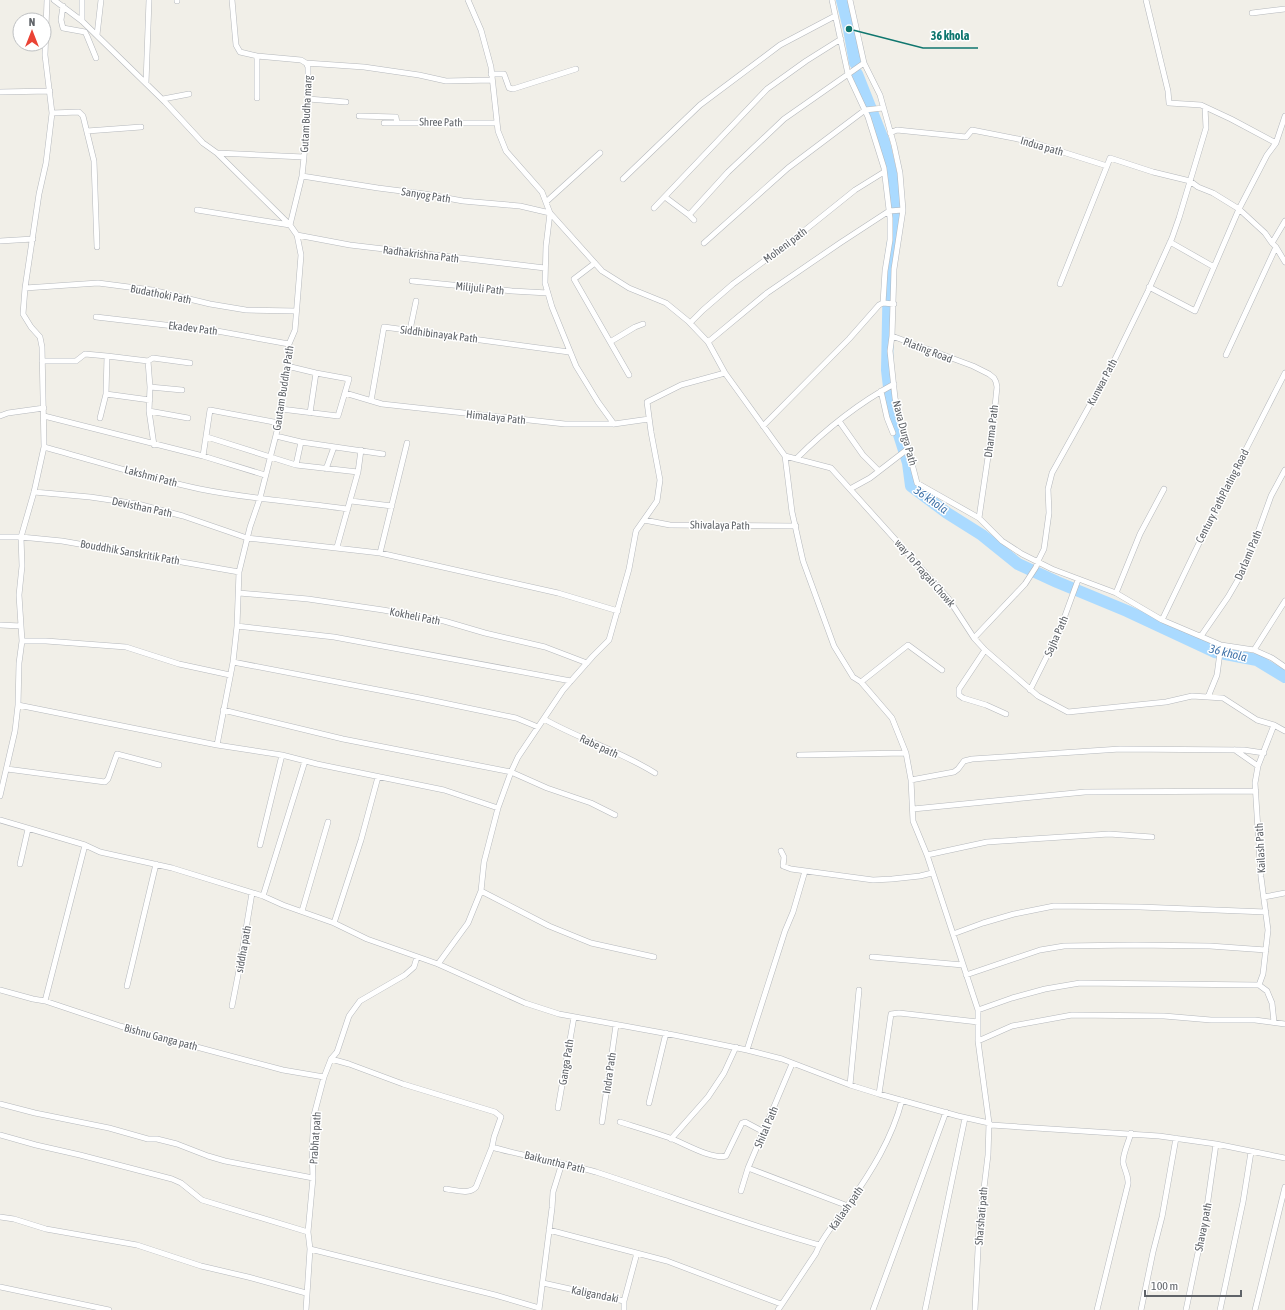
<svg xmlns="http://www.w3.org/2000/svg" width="1285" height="1310" font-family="'Asap Condensed',sans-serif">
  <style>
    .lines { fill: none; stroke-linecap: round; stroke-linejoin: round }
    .river { stroke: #aadaff; stroke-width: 12 }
    .minor-casing { stroke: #b5b8bc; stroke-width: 6 }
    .minor { stroke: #fff; stroke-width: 5 }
    .labels { text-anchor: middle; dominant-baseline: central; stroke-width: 3; stroke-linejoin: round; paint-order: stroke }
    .street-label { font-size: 11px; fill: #5f6368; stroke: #fff }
    .water-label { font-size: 12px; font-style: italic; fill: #4174aa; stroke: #fff }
    .leader { fill: none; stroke: #0f766e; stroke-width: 1.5 }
    .callout-dot { fill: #0f766e; stroke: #fff; stroke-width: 1.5 }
    .callout-label { font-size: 12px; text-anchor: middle; font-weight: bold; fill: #0f766e; stroke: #fff; stroke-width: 3; stroke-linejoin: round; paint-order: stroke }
  </style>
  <rect width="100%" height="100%" fill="#f1efe8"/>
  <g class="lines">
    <path class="river" d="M842 0 849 29 855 63
      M857 74 884 142 892 177 896 221 889 269 887 370 892 413 908 463 911 486 947 513 982 535 1018 564 1057 582 1127 611 1215 652 1257 660 1285 677"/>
    <defs>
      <path id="minor" d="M54 0 82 21 165 102 203 143 217 153 290 225
        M82 0V21
        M468 0 481 30 491 67 498 131 506 151 542 192 550 213 602 271 629 288 666 303 688 321 708 342 725 373 785 456 792 512 803 561 834 646 853 677 861 682 892 718 906 753 911 780 913 821 927 855 978 1010V1041L989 1123 988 1155 979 1229 975 1310
        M832 0 848 74 868 117 884 168 890 218V240L885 271 883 303
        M850 0 864 63 880 95 894 145 900 173 903 210 894 269 892 336 890 351 895 398 917 483 979 518 1002 541 1022 554 1052 569 1116 593 1162 620 1221 645 1254 650 1272 658 1285 667
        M1146 0 1168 91 1169 103 1201 105 1231 119 1276 143
        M177 1V0
        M63 6 61 20 63 28 85 32 87 36 96 58
        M1252 13 1285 9
        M97 35 101 0
        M306 63 364 67 419 75 446 81 492 80
        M491 74H504L509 88 513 89 576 69
        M146 83 149 0
        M0 92 50 91
        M257 98V56
        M163 99 189 94
        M308 99 346 102
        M52 113 79 112 83 116 94 161 97 247
        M359 116 396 117 397 123
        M384 123H497
        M87 131 141 127
        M890 133 897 130 966 137 972 130 1028 141 1107 166 1110 158 1153 172 1190 181 1198 187 1213 193 1239 209 1265 233 1272 243 1276 247 1285 262
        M217 153 304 157
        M302 176 378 188 425 194 463 201 520 206 550 213 546 246 545 283 552 307 576 366 598 402 614 424
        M623 179 700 105 780 45 835 16
        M665 197 689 215 694 220
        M546 202 600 153
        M654 208 767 89 806 61 841 39
        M197 210 290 225
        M689 215 728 172 784 119 864 63
        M297 235 350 245 545 268
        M0 241 33 239
        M1170 242 1214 267
        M704 243 788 168 865 110 883 108
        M1272 243 1285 221
        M595 263 574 279 629 375
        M412 281 512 291 548 293
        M1060 284 1107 166
        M1149 287 1195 311 1239 209 1267 155 1276 143 1285 116
        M25 288 98 283 152 290 210 304 246 310 296 311
        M96 317 217 331 289 344
        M690 323 703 310 733 284 794 239 855 190 884 172
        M410 330 416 301
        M892 336 973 366 989 374 994 378 996 382 997 387 994 416 979 518
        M610 342 635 327 643 324
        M708 342 767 293 840 243 889 211 903 210
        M1226 355 1276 247
        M107 356 148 361 153 358 190 363
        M42 361H76L85 354 107 356 106 394 100 418
        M148 361 150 387 149 411 154 445
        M150 387 182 390
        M881 391 887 418 893 433
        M345 393 382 404 565 424H614L649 419
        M106 394 150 400
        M371 401 384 327 569 352
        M281 409 338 416 349 379 316 373 287 366
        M149 411 188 418
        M310 413 316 373
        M0 416 8 413 44 408
        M44 416 203 456 265 475
        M839 421 863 455 879 471
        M763 426 849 339 879 305 883 303 894 304
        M276 436 301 442 383 454
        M207 437 296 465 358 472
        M44 447C96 461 147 478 200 489 249 499 299 502 348 509
        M203 456 210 410 279 423
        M785 456 831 468 948 598 974 638 985 650 1038 696 1068 712 1166 702 1192 696 1223 698 1257 720 1274 725 1285 731
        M796 459C825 430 857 404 894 384
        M296 465 301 442
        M326 469 334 447
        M850 489 870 478 909 448
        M34 492 90 497 138 504 183 516 247 538 380 553 558 593 618 611
        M351 501 392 506
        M644 520 670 525 796 526
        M0 537H21L34 492 44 447 42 347 40 337 31 327 23 314 25 288 39 194 46 163 52 113 45 55 47 0
        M337 547 358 472 361 450
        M380 553 407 443
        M239 593 308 599 383 610 444 621 485 633 545 647 587 663
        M1116 593 1140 534 1164 489
        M1162 620 1217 506 1285 373
        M0 625 21 626
        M237 626 334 637 571 681
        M1201 636 1228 597 1242 573 1252 549 1271 496 1285 470
        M974 638 1025 584 1036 567 1038 561 1044 549 1049 513 1048 489 1052 473 1111 367 1148 291 1172 238 1179 218 1206 128 1205 107
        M22 641H46L126 647 179 664 230 675
        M985 650 959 689V695L963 698 986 705 1006 714
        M1254 650 1285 601
        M233 662 420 698 516 718 538 727
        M861 682 908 645 942 670
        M1030 690 1059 632 1078 580
        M1208 697 1217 675 1221 645
        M18 705 217 745 282 755 317 764 444 790 498 808
        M223 710 343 739 511 772 547 788 591 803 615 815
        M544 719C579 739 620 751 655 773
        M217 745 233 662 237 626 239 572 250 527 260 498 279 423 286 380 289 344 295 330 301 255 297 235 290 225 302 176 304 157 308 90V67L306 63 301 60 257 56 240 52 236 45 232 0
        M1235 750 1258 766
        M799 755 906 753
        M7 769 105 782 108 779 117 754 159 765
        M911 780 954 772 958 769 964 761 972 759 1120 749 1244 750 1264 753
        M0 796 15 731 18 705 19 663 22 641 19 595 22 566 21 537 62 541 239 572
        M913 809 1085 792 1256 791
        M0 820 85 845 100 852 172 868 263 896 283 905 334 923 367 939 438 964 525 1003 559 1014 674 1035 747 1050 782 1059 850 1085 879 1094 958 1116 989 1123 991 1125 1159 1136 1216 1144 1285 1158
        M260 845 282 755
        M781 851 784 857 783 866 791 869 873 880 892 879 920 876 932 873
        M927 855 987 842 1109 834 1152 837
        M20 864 28 829
        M481 891 549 926 591 943 654 957
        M263 896 305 761
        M1264 897 1285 893
        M302 911 328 822
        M334 923 361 840 378 777
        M953 934 983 923 1014 914 1054 906 1140 907 1266 912
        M872 957 963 965
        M438 964 468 923 481 891 484 862 498 808 511 772 518 757 563 690 593 656 609 640 629 569 636 531 657 501 660 480 651 432 647 402 681 385 725 373
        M966 975 1040 950 1064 946 1135 945 1210 946 1266 950
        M1259 985 1263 974 1268 930 1261 877 1255 783 1258 766 1274 725
        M127 986 156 864
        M0 990 33 999 45 1001 120 1026 178 1042 283 1070 324 1077
        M45 1001 85 845
        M232 1006 240 965 252 893
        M978 1010 1012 998 1045 989 1080 983 1259 985 1267 991 1272 1003 1274 1022
        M978 1041 1012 1026 1072 1015 1164 1016 1211 1020H1255L1285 1024
        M747 1050 785 931 793 912 805 871
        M331 1059 349 1064 403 1084 495 1112 501 1117 494 1137 492 1147C526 1157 562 1162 596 1172 670 1196 744 1224 819 1245
        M850 1085 859 990
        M879 1094 891 1014 899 1013 978 1022
        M649 1103 666 1033
        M0 1104 35 1113 109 1128 148 1139H157L177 1144 208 1156 225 1161 313 1178
        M558 1108 574 1017
        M602 1122 616 1025
        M620 1122C636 1127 653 1132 670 1138 684 1143 712 1160 726 1156L742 1123 745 1122 764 1132
        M0 1135 36 1145 80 1155 172 1179 181 1183 202 1200 308 1232
        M671 1139 708 1097 724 1073 736 1047
        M748 1168 848 1206
        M446 1189C456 1190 469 1195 476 1187L492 1147
        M741 1191 748 1168 792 1064
        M0 1217 14 1219 46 1229 137 1245 201 1266 248 1277 306 1293
        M549 1230 667 1261 781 1304
        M310 1249 495 1295 539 1308
        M543 1283 624 1301 637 1253
        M0 1287 109 1310
        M624 1301V1310
        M306 1310 310 1249 308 1232 313 1178 312 1151 314 1115 324 1077 331 1059 337 1052 349 1016 360 1001 405 975 414 967 417 957
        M539 1310 552 1208 553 1192 562 1163
        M778 1310 816 1253C823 1235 837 1221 848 1205 871 1172 892 1139 902 1100
        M873 1310 946 1112
        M925 1310 965 1118
        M1097 1310 1128 1184C1129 1175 1124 1170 1123 1162 1123 1153 1129 1141 1131 1133
        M1141 1310 1153 1252 1162 1217 1176 1138
        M1186 1310 1206 1214 1216 1144
        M1220 1310 1243 1202 1251 1152
        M1255 1310 1285 1187"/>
    </defs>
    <use href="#minor" class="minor-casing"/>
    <use href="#minor" class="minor"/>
  </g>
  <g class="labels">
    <g class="street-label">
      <text transform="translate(306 114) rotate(-87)">Gutam Budha marg</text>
      <text transform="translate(441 122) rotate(1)">Shree Path</text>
      <text transform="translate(1042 146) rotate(16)">Indua path</text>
      <text transform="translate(426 195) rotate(9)">Sanyog Path</text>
      <text transform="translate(785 245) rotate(-37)">Moheni path</text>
      <text transform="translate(421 254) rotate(7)">Radhakrishna Path</text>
      <text transform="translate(480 288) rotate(6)">Milijuli Path</text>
      <text transform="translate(161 294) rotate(11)">Budathoki Path</text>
      <text transform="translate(193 328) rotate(7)">Ekadev Path</text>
      <text transform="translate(439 334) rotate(7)">Siddhibinayak Path</text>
      <text transform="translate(928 350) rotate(21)">Plating Road</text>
      <text transform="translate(1102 382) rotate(-62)">Kunwar Path</text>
      <text transform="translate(283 388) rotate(-81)">Gautam Buddha Path</text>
      <text transform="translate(496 417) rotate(6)">Himalaya Path</text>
      <text transform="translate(991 431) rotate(-83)">Dharma Path</text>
      <text transform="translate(905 433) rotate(75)">Nava Durga Path</text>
      <text transform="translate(151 476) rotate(15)">Lakshmi Path</text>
      <text transform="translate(1222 496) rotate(-63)">Century PathPlating Road</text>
      <text transform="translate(142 507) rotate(12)">Devisthan Path</text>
      <text transform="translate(720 525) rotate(1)">Shivalaya Path</text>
      <text transform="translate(130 552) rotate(10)">Bouddhik Sanskritik Path</text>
      <text transform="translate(1248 555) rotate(-67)">Darlami Path</text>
      <text transform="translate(925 573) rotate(49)">way To Pragati Chowk</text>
      <text transform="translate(415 616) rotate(11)">Kokheli Path</text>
      <text transform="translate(1056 636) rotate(-66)">Sajha Path</text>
      <text transform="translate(599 746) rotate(25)">Rabe path</text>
      <text transform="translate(1260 848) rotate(-93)">Kailash Path</text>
      <text transform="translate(243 949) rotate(-80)">siddha path</text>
      <text transform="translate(161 1037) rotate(15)">Bishnu Ganga path</text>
      <text transform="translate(566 1062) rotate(-81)">Ganga Path</text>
      <text transform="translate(609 1073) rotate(-82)">Indra Path</text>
      <text transform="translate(766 1127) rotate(-67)">Shital Path</text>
      <text transform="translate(315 1138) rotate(-86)">Prabhat path</text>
      <text transform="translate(555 1162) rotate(14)">Baikuntha Path</text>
      <text transform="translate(846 1208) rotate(-55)">Kailash path</text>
      <text transform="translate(981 1216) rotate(-85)">Sharshati path</text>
      <text transform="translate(1203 1227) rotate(-79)">Shavay path</text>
      <text transform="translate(595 1294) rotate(11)">Kaligandaki</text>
    </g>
    <g class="water-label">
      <text transform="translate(931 500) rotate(35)">36 khola</text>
      <text transform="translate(1228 653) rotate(14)">36 khola</text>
    </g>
  </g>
  <path class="leader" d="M849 29L923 48H978"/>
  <circle class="callout-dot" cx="849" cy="29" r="4"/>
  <g class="callout-label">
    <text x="950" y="40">36 khola</text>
  </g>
  <g transform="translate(32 32)"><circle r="19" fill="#ffffff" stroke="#bfc1c3"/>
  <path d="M0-3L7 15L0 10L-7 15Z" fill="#ea4335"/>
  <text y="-6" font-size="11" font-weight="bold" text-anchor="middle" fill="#5f6368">N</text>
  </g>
  <path d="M1145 1290v6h96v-6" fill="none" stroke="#5f6368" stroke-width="2"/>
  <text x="1151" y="1290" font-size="12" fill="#5f6368" stroke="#ffffff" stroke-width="3" paint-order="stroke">100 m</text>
</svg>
